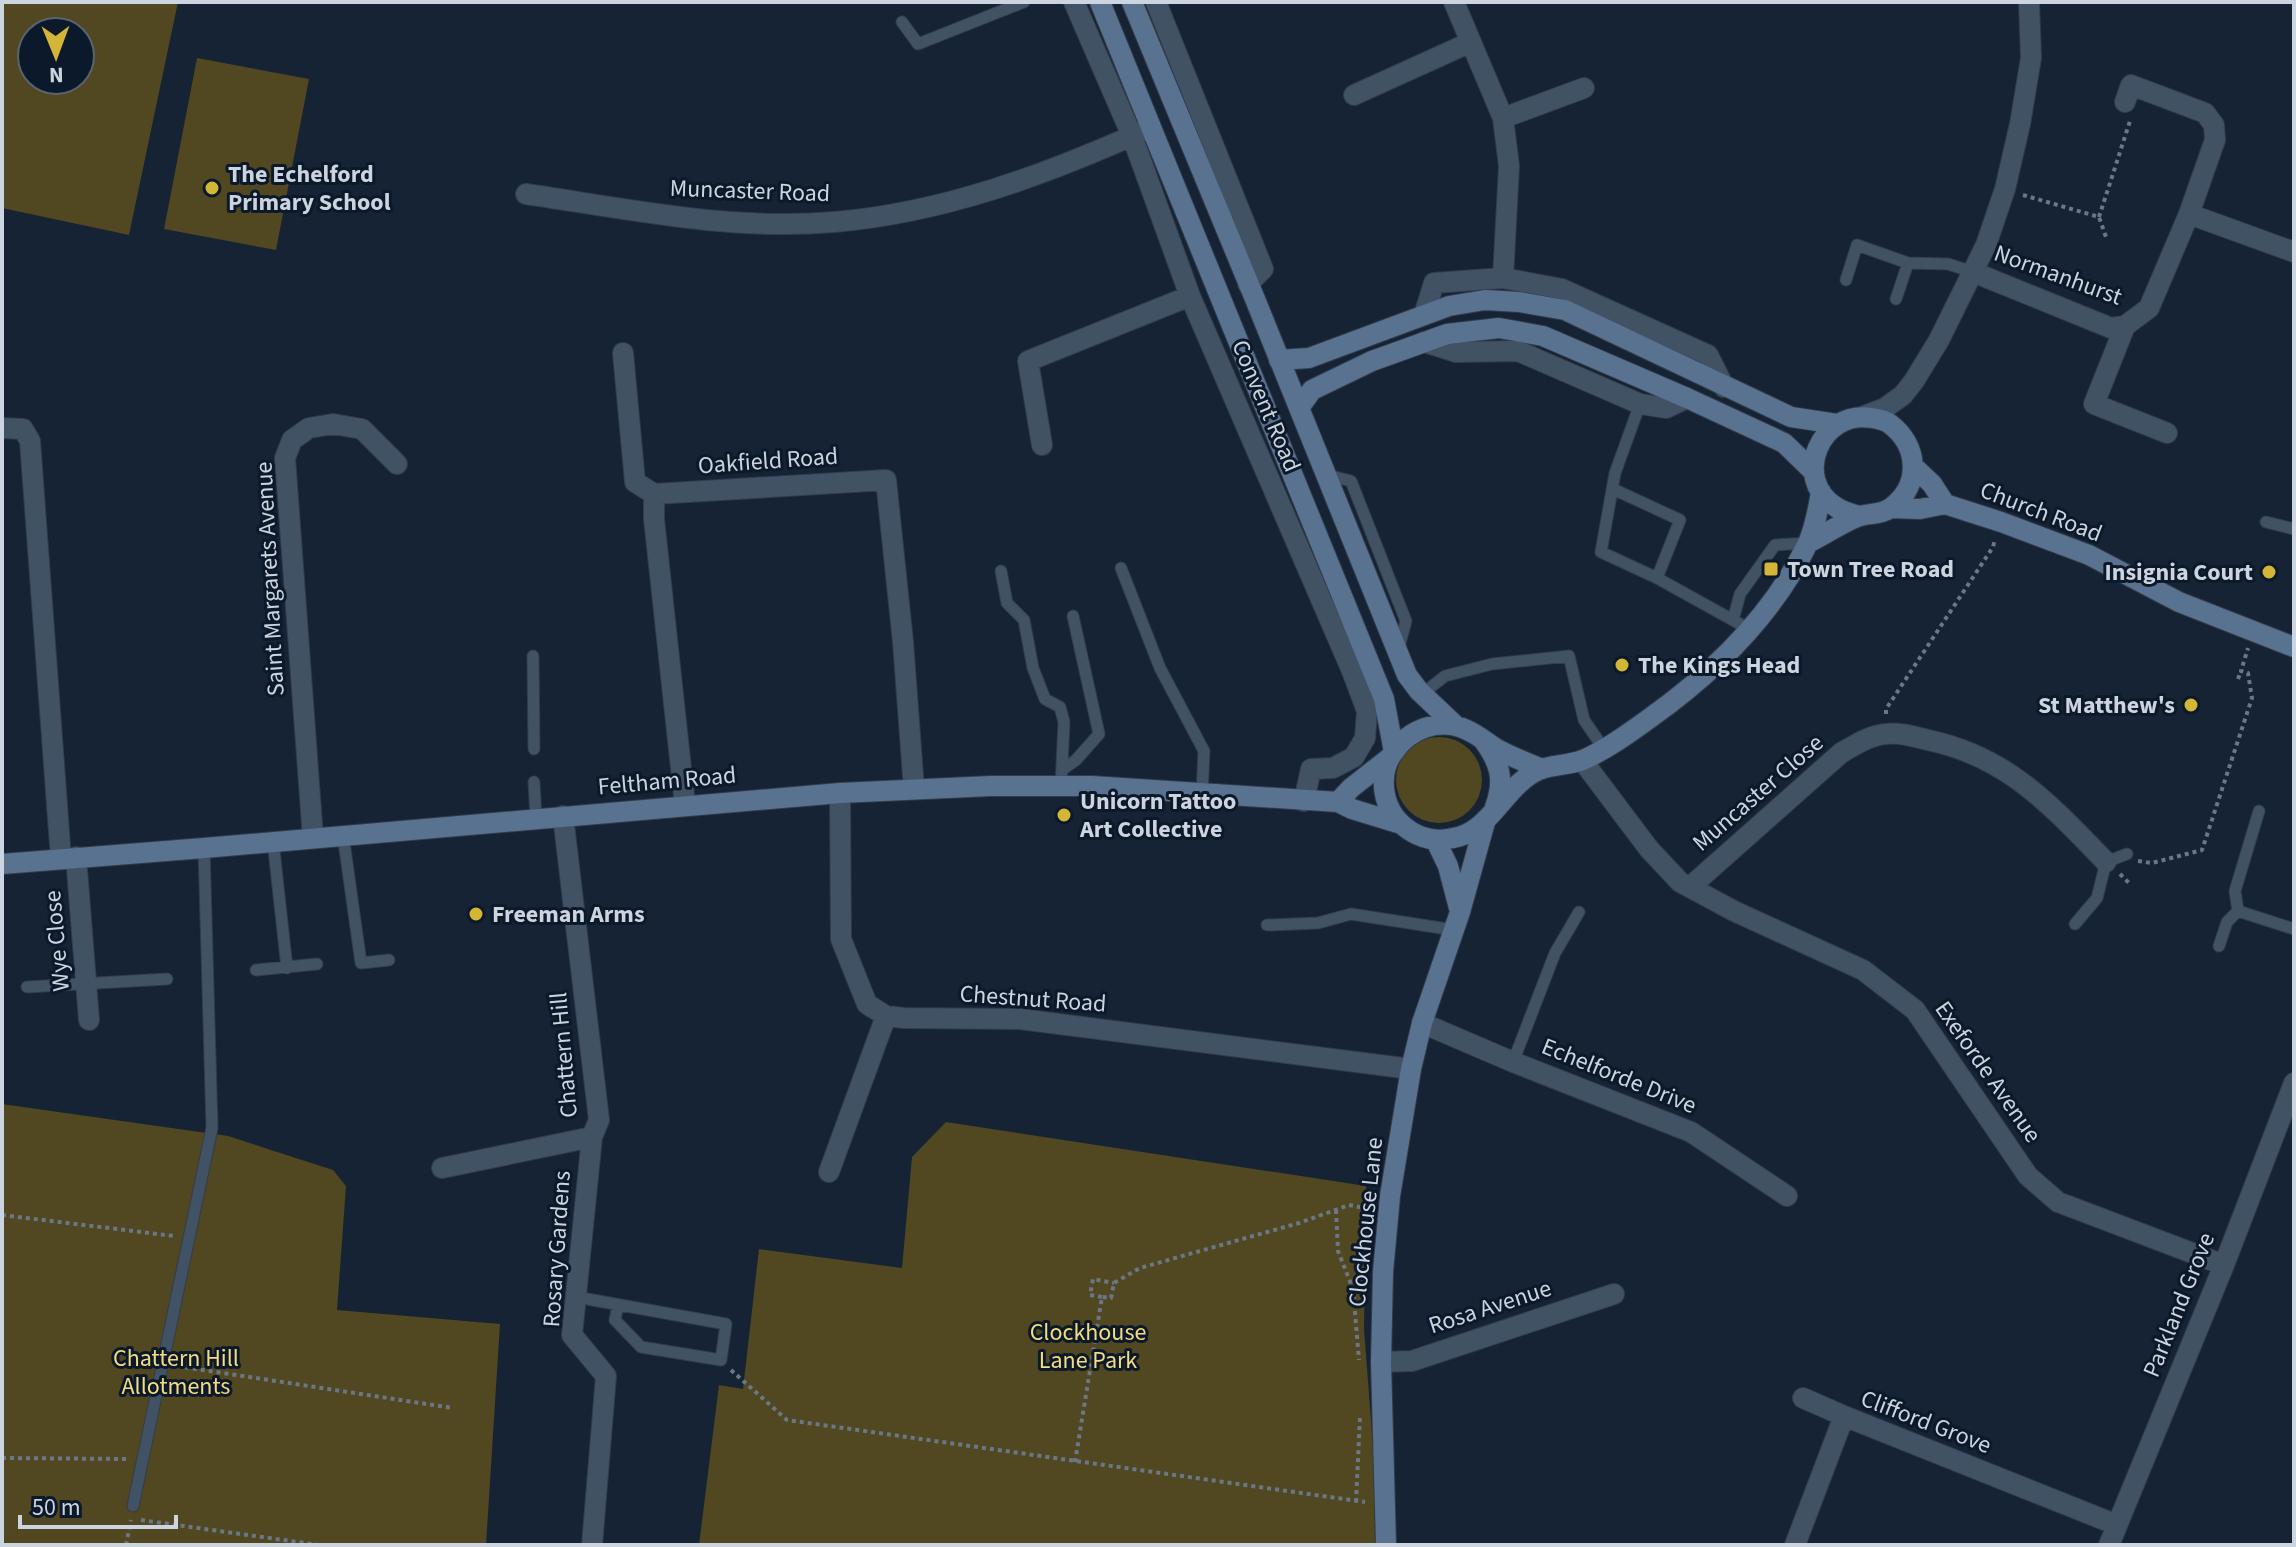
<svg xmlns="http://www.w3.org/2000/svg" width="2296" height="1547" font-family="'Source Sans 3',sans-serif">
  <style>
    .green { fill: #514721; fill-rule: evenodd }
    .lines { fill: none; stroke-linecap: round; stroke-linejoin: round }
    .service-casing { stroke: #323c4a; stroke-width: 13 }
    .minor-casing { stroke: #323c4a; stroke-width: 22 }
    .tertiary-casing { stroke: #323c4a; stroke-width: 22 }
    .secondary-casing { stroke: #323c4a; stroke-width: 22 }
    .path { stroke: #6b7785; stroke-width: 4; stroke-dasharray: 4 4; stroke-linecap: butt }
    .service { stroke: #425265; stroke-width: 11 }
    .minor { stroke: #425265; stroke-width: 20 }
    .tertiary { stroke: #425265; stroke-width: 20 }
    .secondary { stroke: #597290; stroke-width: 20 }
    .poi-dot { fill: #d3b635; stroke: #0c192a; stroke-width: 3 }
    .labels { text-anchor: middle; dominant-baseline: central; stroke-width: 6; stroke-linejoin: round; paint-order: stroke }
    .poi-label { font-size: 24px; font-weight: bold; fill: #cbd4df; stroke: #0c192a; text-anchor: start }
    .street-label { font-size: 24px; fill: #cbd4df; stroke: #0c192a }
    .park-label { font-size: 24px; fill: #f3dc81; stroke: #0c192a }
  </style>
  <rect width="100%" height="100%" fill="#152334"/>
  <path class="green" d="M2 2H178L129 235 2 208ZM32 32H80V80H32Z
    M197 58 309 79 276 250 164 229Z
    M1396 780a43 43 0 1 1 86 0a43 43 0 1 1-86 0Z
    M2 1104 228 1136 333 1170 346 1186 337 1310 500 1324 486 1545H2Z
    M946 1122 1366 1186 1364 1329 1374 1459 1375 1545H699L719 1385 743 1389 759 1249 902 1268 912 1157Z"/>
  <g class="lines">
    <defs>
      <path id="service" d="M902 22 918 44 1024 2
        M1846 280 1857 245 1908 263 1948 264 1973 272
        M1896 299 1908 263
        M1640 404 1615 473 1601 552 1657 578 1749 629
        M1327 475 1351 481 1406 621 1399 647
        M1613 489 1680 520 1657 578
        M2266 522 2294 529
        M1121 568 1160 668 1204 751 1202 794
        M1001 571 1007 603 1024 620 1033 668 1045 699 1060 707 1064 722 1061 786
        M1733 620 1740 594 1775 545 1808 543
        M533 656 534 749
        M1422 694 1445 676 1492 664 1569 656 1584 720 1604 749
        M1062 770 1076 760 1099 734 1073 616
        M534 782 536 818
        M343 835 361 963 389 960
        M273 841 287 968
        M2238 911 2294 929
        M2075 924 2097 898 2106 862 2127 854
        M1267 925 1318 923 1351 914 1454 930
        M2219 946 2227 922 2238 911 2235 891 2259 811
        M256 970 317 964
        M27 987 167 979
        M1513 1062 1555 953 1579 912
        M576 1297 726 1324 721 1360 641 1347 615 1320 618 1305
        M133 1506 212 1128 204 848"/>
      <path id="minor" d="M1074 2 1132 136 1190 296 1352 671 1367 711 1365 738 1354 757 1333 768 1311 769 1304 801
        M1156 2 1263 269 1248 284
        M1454 2 1503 118 1509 166 1503 278
        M1354 95 1471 42
        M1503 118 1584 88
        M526 194C627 209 732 231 834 222 942 213 1045 175 1143 131
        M2189 214 2294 252
        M1973 272 2111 328 2125 326 2149 308 2189 214 2215 140 2214 125 2205 113 2131 85 2125 102
        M1424 315 1434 283 1503 278 1562 289 1708 355 1724 387
        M2125 326 2094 404 2167 433
        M1424 342 1456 352 1518 351 1640 404 1666 408 1687 398
        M623 353 635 482 654 494
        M2 428 23 429 30 441 61 859
        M1042 445 1028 361 1190 296
        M1582 760 1649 849 1680 882 1734 911 1863 970 1915 1010 2028 1176 2058 1202 2224 1265
        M840 793 841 939 867 1004 886 1016 904 1018 1020 1019 1411 1069
        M685 805 654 519V494L886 480 903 642 914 789
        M313 838 285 458 292 440 309 428 333 424 362 429 397 464
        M76 857 89 1020
        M1690 887 1841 753C1855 745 1870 735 1886 734 1900 732 1915 737 1928 740 2009 757 2051 806 2106 862
        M1422 1023 1513 1062 1691 1132 1787 1196
        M442 1168 592 1137 599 1120 563 816
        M829 1172 886 1016
        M1381 1362 1412 1361 1614 1294
        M1803 1398 1844 1416
        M592 1545 606 1376 572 1335 592 1137
        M1795 1545 1844 1416 2117 1525
        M2109 1545 2224 1265 2294 1083"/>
      <path id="tertiary" d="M1864 416 1885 408 1903 395 1914 381 1939 340 1986 245 2005 189 2020 124 2031 58 2029 2"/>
      <path id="secondary" d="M1100 2 1384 699 1394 752
        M1132 2 1255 299 1407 675 1419 691 1456 726
        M1279 360 1309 358 1449 306 1485 300 1519 302 1565 310 1791 417 1837 424
        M1299 408 1312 390 1372 361 1447 334 1499 328 1543 336 1687 398 1784 443 1814 472
        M1914 467 1932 484 1945 504
        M1891 508 1920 509 1945 504 2001 522 2089 555 2179 602 2294 647
        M1808 543C1824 535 1840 524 1857 517 1868 513 1882 515 1892 507 1922 484 1918 445 1890 424 1885 420 1878 419 1872 418 1820 409 1791 479 1836 507 1843 512 1852 514 1859 516
        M1484 741C1500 763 1505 780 1495 807
        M1542 769C1527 763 1512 757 1497 749 1487 743 1477 734 1467 730 1439 717 1409 729 1393 753 1381 769 1381 793 1391 811 1397 822 1410 833 1423 837 1434 841 1442 840 1453 838 1492 832 1504 784 1541 769 1553 765 1569 765 1583 760 1607 749 1628 734 1650 718 1713 673 1772 616 1807 545 1815 529 1818 509 1821 492
        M1338 802 1351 788 1388 759
        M1436 841 1448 866 1459 908
        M2 864 204 848 840 793 991 786H1092L1338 802 1352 809 1401 824
        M1386 1545 1381 1362 1383 1272 1390 1196 1411 1069 1422 1023 1460 912 1485 822"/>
    </defs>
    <use href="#service" class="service-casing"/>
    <use href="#minor" class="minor-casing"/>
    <use href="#tertiary" class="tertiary-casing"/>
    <use href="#secondary" class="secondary-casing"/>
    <path class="path" d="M2023 195 2099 217 2107 240
      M2099 217 2130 121
      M2238 679 2241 671
      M1886 714V709L1993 547 1995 539
      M2138 861 2152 863 2202 850 2252 698 2248 673 2241 671 2248 648
      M2120 874 2129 883
      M1336 1210 1338 1251 1353 1289 1359 1360
      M2 1215 174 1236
      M1102 1297 1090 1295 1093 1279 1114 1283
      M177 1366 453 1408
      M731 1370 787 1420 1365 1502
      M2 1458 128 1459
      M1075 1462 1102 1297 1111 1298 1114 1283 1140 1268 1299 1223 1349 1205 1369 1209
      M1356 1502 1360 1417
      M141 1520 319 1545
      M126 1545 131 1520"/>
    <use href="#service" class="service"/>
    <use href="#minor" class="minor"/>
    <use href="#tertiary" class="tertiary"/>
    <use href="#secondary" class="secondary"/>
  </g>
  <g class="poi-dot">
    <circle cx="212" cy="188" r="8"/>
    <rect x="1763" y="561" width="16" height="16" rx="4"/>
    <circle cx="2269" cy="572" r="8"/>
    <circle cx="1622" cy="665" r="8"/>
    <circle cx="2191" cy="705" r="8"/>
    <circle cx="1064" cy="815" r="8"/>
    <circle cx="476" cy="914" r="8"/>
  </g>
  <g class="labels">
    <g class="poi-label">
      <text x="228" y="174">The Echelford<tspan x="228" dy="28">Primary School</tspan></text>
      <text x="1787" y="569">Town Tree Road</text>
      <text x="2253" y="572" text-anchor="end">Insignia Court</text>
      <text x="1638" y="665">The Kings Head</text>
      <text x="2175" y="705" text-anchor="end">St Matthew's</text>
      <text x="1080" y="801">Unicorn Tattoo<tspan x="1080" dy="28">Art Collective</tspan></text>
      <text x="492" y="914">Freeman Arms</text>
    </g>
    <g class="street-label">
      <text transform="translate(750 191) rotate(2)">Muncaster Road</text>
      <text transform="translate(2058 275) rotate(20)">Normanhurst</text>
      <text transform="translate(1266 406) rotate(67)">Convent Road</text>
      <text transform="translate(768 461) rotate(-4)">Oakfield Road</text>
      <text transform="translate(2041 512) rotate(21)">Church Road</text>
      <text transform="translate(270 579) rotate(-93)">Saint Margarets Avenue</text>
      <text transform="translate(667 781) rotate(-5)">Feltham Road</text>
      <text transform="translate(1758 793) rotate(-41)">Muncaster Close</text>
      <text transform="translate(57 941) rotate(-95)">Wye Close</text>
      <text transform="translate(1033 999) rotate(4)">Chestnut Road</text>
      <text transform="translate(564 1055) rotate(-95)">Chattern Hill</text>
      <text transform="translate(1988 1072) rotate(55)">Exeforde Avenue</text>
      <text transform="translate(1619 1076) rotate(22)">Echelforde Drive</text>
      <text transform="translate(1366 1222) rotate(-84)">Clockhouse Lane</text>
      <text transform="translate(557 1249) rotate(-86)">Rosary Gardens</text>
      <text transform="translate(2179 1305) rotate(-68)">Parkland Grove</text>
      <text transform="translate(1490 1307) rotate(-18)">Rosa Avenue</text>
      <text transform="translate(1926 1422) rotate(21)">Clifford Grove</text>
    </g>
    <g class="park-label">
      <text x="1088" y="1332">Clockhouse<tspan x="1088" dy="28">Lane Park</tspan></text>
      <text x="176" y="1358">Chattern Hill<tspan x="176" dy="28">Allotments</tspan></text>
    </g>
  </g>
  <rect width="2296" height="1547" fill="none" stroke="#cbd4df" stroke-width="8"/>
  <g transform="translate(56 56) rotate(179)"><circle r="38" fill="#0c192a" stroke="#586472" stroke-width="2"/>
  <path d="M0-6L14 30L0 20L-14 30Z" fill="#d3b635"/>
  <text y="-12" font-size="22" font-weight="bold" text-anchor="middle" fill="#cbd4df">N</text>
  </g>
  <path d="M20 1515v12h156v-12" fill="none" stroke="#cbd4df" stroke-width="4"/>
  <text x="32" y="1515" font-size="24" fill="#cbd4df" stroke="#0c192a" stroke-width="6" paint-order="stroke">50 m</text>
</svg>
